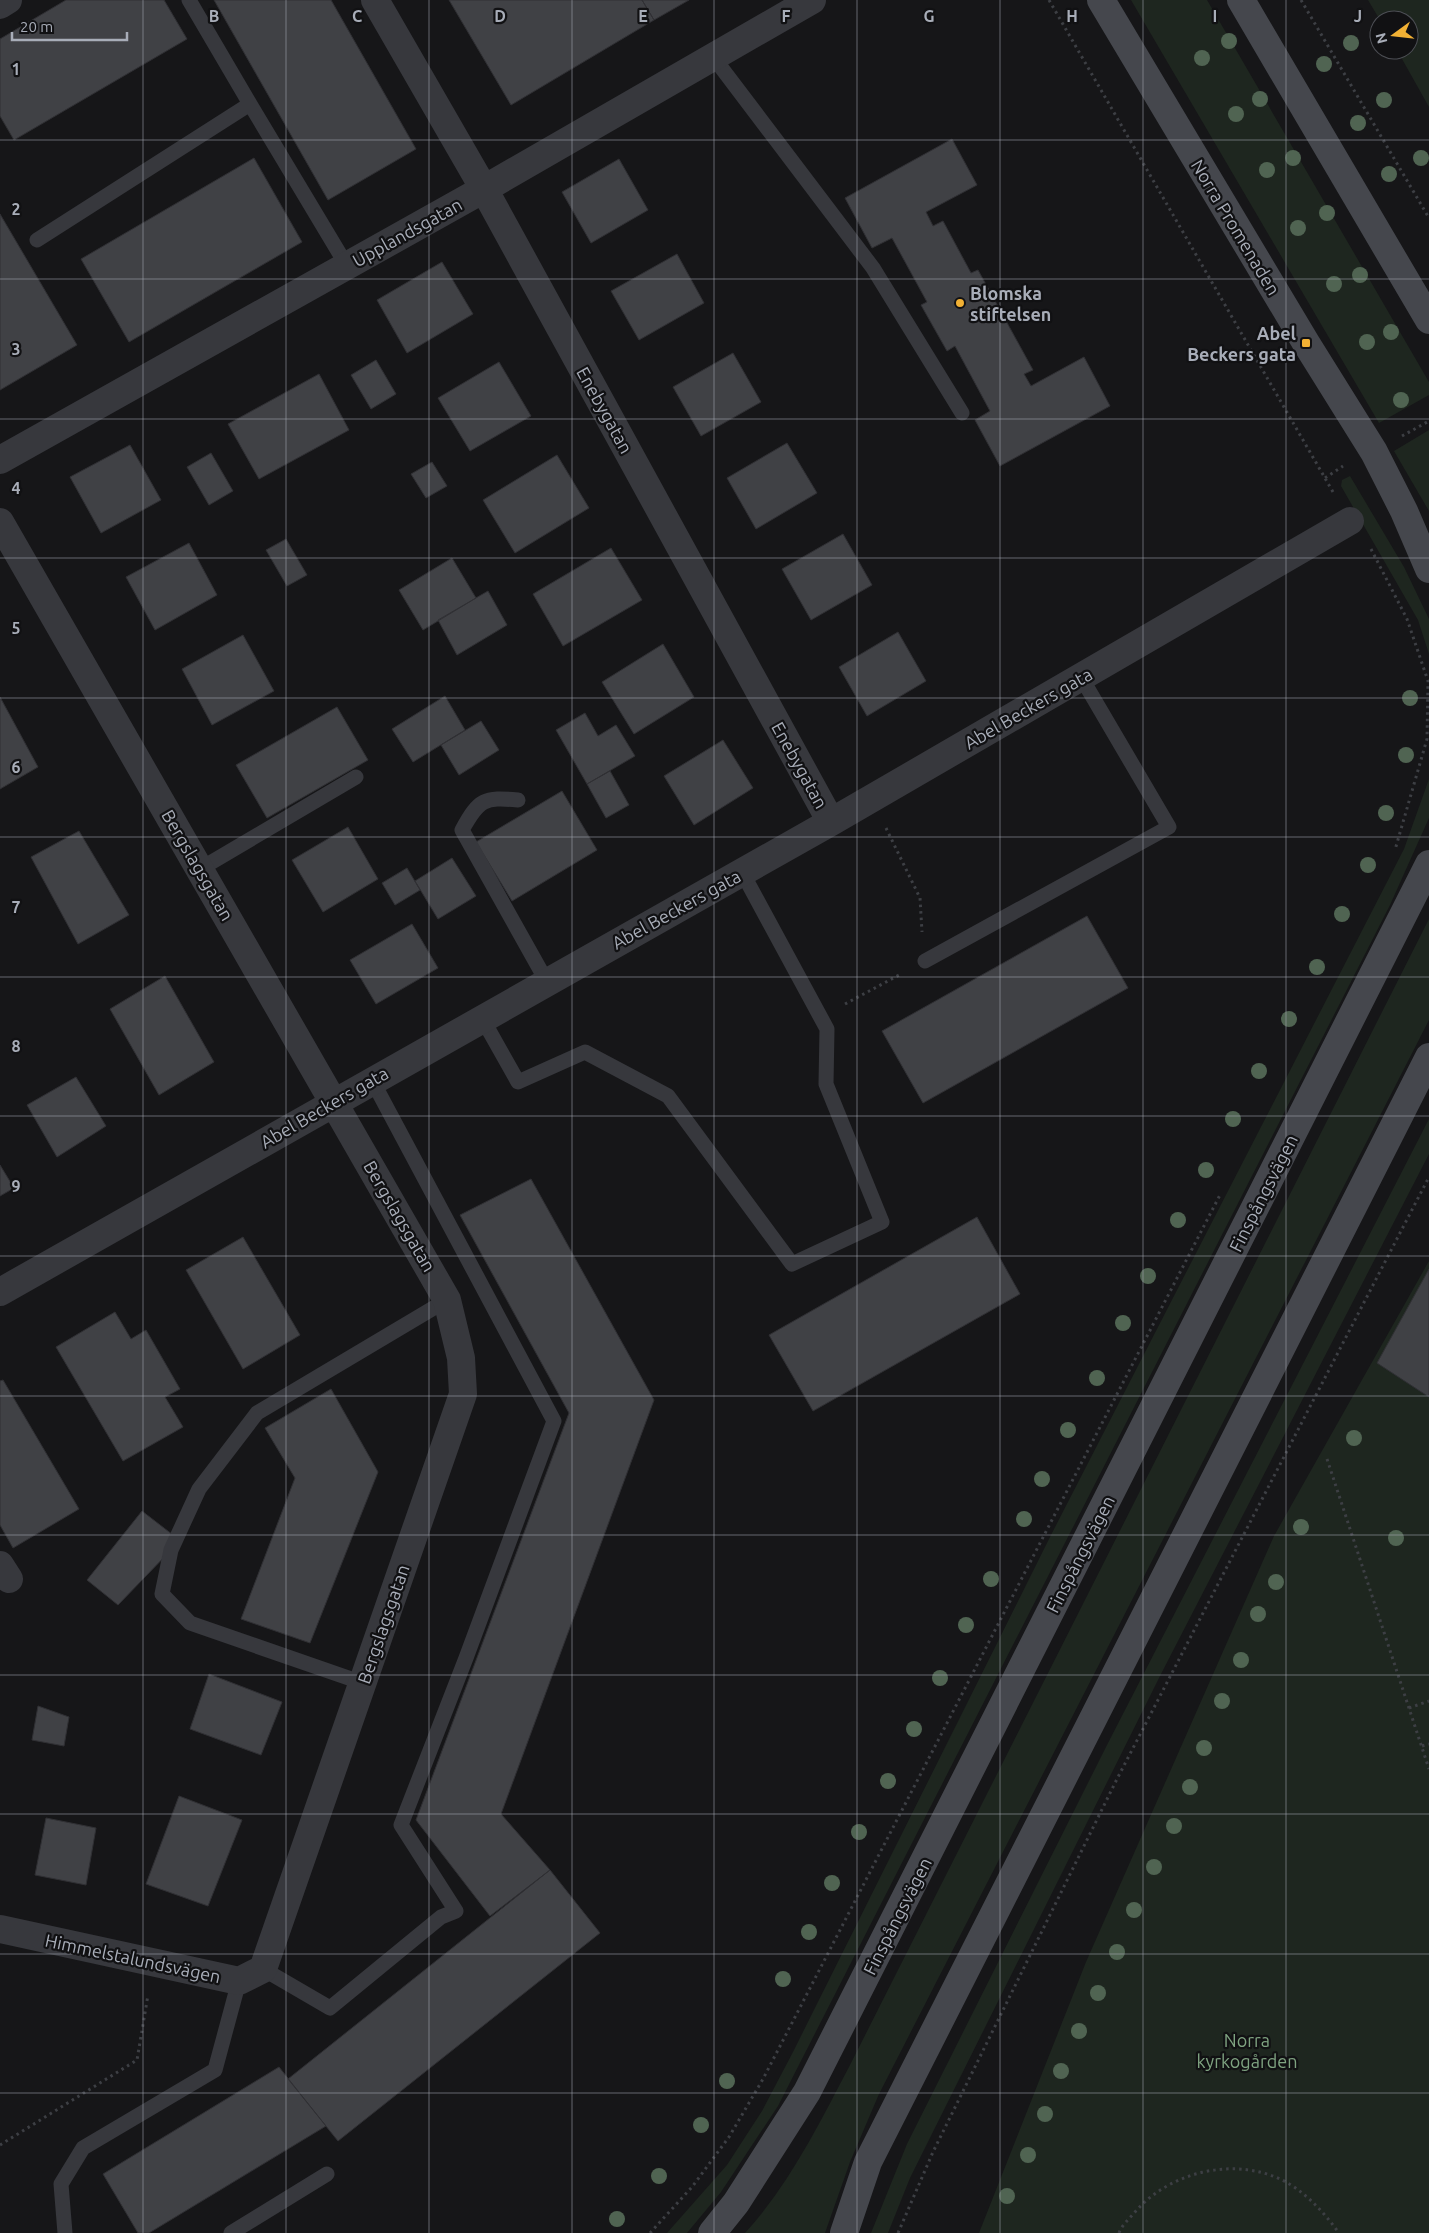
<svg xmlns="http://www.w3.org/2000/svg" width="1429" height="2233" font-family="Ubuntu,sans-serif">
  <style>
    .green { fill: #1e261f }
    .building { fill: #404145; stroke: #303034 }
    .lines { fill: none; stroke-linecap: round; stroke-linejoin: round }
    .path { stroke: #3d3f44; stroke-width: 3; stroke-dasharray: 2.5 4; stroke-linecap: butt }
    .service { stroke: #37383d; stroke-width: 15 }
    .minor { stroke: #37383d; stroke-width: 28 }
    .secondary { stroke: #45474d; stroke-width: 28 }
    .tree { fill: #506452 }
    .grid { fill: none; stroke: #a8adb8; stroke-width: 1; stroke-opacity: 0.55 }
    .poi-dot { fill: #f2b134; stroke: #111113; stroke-width: 2 }
    .labels { text-anchor: middle; dominant-baseline: central; stroke-width: 4.5; stroke-linejoin: round; paint-order: stroke }
    .street-label { font-size: 18px; fill: #a8adb8; stroke: #111113 }
    .poi-label { font-size: 18px; font-weight: bold; fill: #a8adb8; stroke: #111113; text-anchor: start }
    .park-label { font-size: 18px; fill: #7fa381; stroke: #111113 }
    .grid-label { font-size: 16px; text-anchor: middle; font-weight: bold; fill: #a8adb8; stroke: #111113; stroke-width: 4.5; stroke-linejoin: round; paint-order: stroke }
  </style>
  <rect width="100%" height="100%" fill="#161618"/>
  <path class="green" d="M1131 0H1207L1429 382V395L1379 423Z
    M1368 0H1429V107L1397 50H1409V20H1380Z
    M1429 430V511L1394 451Z
    M1350 476 1404 567 1429 619V654L1418 620 1341 486 1342 480Z
    M1429 779V818L1390 905 778 2106 721 2192 687 2233H667L727 2165 762 2111 793 2052 1051 1535 1404 849Z
    M1429 919V1020L879 2094 850 2162 825 2233H745C789 2185 819 2124 849 2067Z
    M1429 1119V1154L1161 1674 910 2178 888 2233H871L907 2144 1107 1745Z
    M1429 1261V2233H979L1086 1962 1274 1536Z"/>
  <path class="building" d="M66 0H164L187 39 14 140 0 116V39Z
    M214 0H331L416 149 328 200Z
    M449 0H642L654 20 511 105Z
    M642 0H689L654 20Z
    M952 139 977 185 926 212 933 226 943 221 971 273 978 270 1033 370 1024 374 1031 386 1084 357 1110 406 1000 466 975 420 990 411 955 346 947 351 921 305 927 302 892 238 872 248 845 198Z
    M254 158 302 242 129 342 81 259Z
    M619 159 648 210 591 243 562 192Z
    M0 214 77 345 0 390Z
    M677 254 704 303 639 340 611 291Z
    M442 262 473 314 407 353 377 300Z
    M733 353 761 402 701 436 673 387Z
    M376 360 396 394 371 409 351 375Z
    M499 362 531 416 470 451 438 398Z
    M319 374 349 430 259 479 228 424Z
    M787 443 817 493 756 529 727 478Z
    M130 445 161 500 101 533 70 477Z
    M211 453 233 491 209 505 187 467Z
    M557 455 589 508 515 553 483 500Z
    M432 462 447 486 426 498 411 474Z
    M843 534 872 585 811 620 782 569Z
    M286 539 307 575 287 586 266 550Z
    M189 543 217 595 155 630 126 577Z
    M611 548 642 600 563 646 533 594Z
    M452 558 476 598 423 630 399 590Z
    M488 591 507 625 457 655 438 620Z
    M898 632 926 681 867 716 839 667Z
    M243 635 274 691 212 725 182 669Z
    M663 644 694 697 634 734 602 682Z
    M445 696 465 730 413 762 392 729Z
    M0 697 38 767 0 789Z
    M337 707 368 760 267 818 236 765Z
    M585 713 598 736 616 725 635 756 587 784 556 730Z
    M481 721 499 750 459 775 441 745Z
    M723 740 753 788 694 825 664 776Z
    M610 771 629 805 606 818 587 784Z
    M562 791 597 850 512 901 476 842Z
    M348 827 378 879 323 912 292 860Z
    M79 831 129 915 78 944 31 857Z
    M452 858 476 896 438 919 415 881Z
    M407 868 420 890 395 905 382 883Z
    M1087 916 1128 988 923 1103 882 1031Z
    M412 924 438 968 376 1004 350 960Z
    M165 976 214 1062 159 1095 110 1009Z
    M76 1077 106 1126 57 1157 27 1105Z
    M0 1165 14 1188 0 1196Z
    M531 1179 654 1400 501 1814 550 1870 490 1916 416 1820 569 1413 460 1215Z
    M977 1217 1020 1294 813 1411 769 1335Z
    M243 1237 300 1335 243 1369 186 1270Z
    M1429 1269V1397L1377 1363Z
    M115 1312 131 1339 146 1330 180 1389 165 1397 183 1427 123 1461 56 1347Z
    M3 1380 79 1509 13 1548 0 1525V1381Z
    M331 1389 378 1472 310 1643 241 1619 295 1478 265 1428Z
    M142 1511 173 1535 171 1550 118 1605 87 1580Z
    M209 1674 282 1702 261 1755 190 1729Z
    M38 1706 69 1717 64 1746 32 1740Z
    M179 1796 242 1820 208 1906 146 1884Z
    M46 1818 96 1828 86 1885 35 1875Z
    M550 1870 600 1933 338 2141 288 2079Z
    M279 2067 326 2126 149 2233H138L103 2174Z"/>
  <g class="lines">
    <path class="path" d="M1049 0 1333 492
      M1301 0 1429 218
      M1402 436 1429 421
      M1325 478 1343 466
      M1371 549 1407 619 1428 681 1427 739 1395 850
      M886 828 920 898 922 932
      M845 1004 901 974
      M1327 1459 1429 1769
      M1409 1708 1429 1701
      M1422 1746 1429 1744
      M0 2145 137 2060 148 1995
      M650 2233 692 2187 729 2137 763 2079 1221 1193
      M898 2233 933 2152 1117 1779 1429 1177
      M1119 2233C1122 2225 1129 2219 1135 2212 1171 2170 1241 2154 1291 2185 1311 2198 1325 2214 1339 2233"/>
    <path class="service" d="M189 0 250 104
      M714 58 873 268 962 413
      M37 240 250 104 347 266
      M518 800C484 797 479 799 462 830L547 982
      M200 869 356 777
      M925 961 1169 827 1081 677
      M482 1018 518 1082 585 1052 668 1096 792 1264 882 1222 826 1084 827 1029 742 872
      M363 1683 190 1623 162 1594 171 1550 199 1489 257 1413 447 1300
      M263 1969 330 2008 441 1917 456 1911 401 1825 466 1658 554 1421 372 1080
      M65 2233 61 2184 83 2148 215 2070 239 1981
      M231 2233 327 2174"/>
    <path class="minor" d="M375 0 484 189 831 822
      M0 5 8 0
      M0 460 484 189 812 0
      M0 522 447 1300 461 1358 463 1394 263 1969 239 1981 0 1929
      M0 1292 831 822 1350 521
      M0 1565 9 1579"/>
    <path class="secondary" d="M1101 0 1306 343 1374 452 1404 511 1429 569
      M1241 0 1429 320
      M712 2233 736 2203 807 2092 1429 864
      M844 2233 868 2162 1429 1057"/>
  </g>
  <g class="tree">
    <circle cx="1229" cy="41" r="8"/>
    <circle cx="1351" cy="43" r="8"/>
    <circle cx="1202" cy="58" r="8"/>
    <circle cx="1324" cy="64" r="8"/>
    <circle cx="1260" cy="99" r="8"/>
    <circle cx="1384" cy="100" r="8"/>
    <circle cx="1236" cy="114" r="8"/>
    <circle cx="1358" cy="123" r="8"/>
    <circle cx="1293" cy="158" r="8"/>
    <circle cx="1421" cy="158" r="8"/>
    <circle cx="1267" cy="170" r="8"/>
    <circle cx="1389" cy="174" r="8"/>
    <circle cx="1327" cy="213" r="8"/>
    <circle cx="1298" cy="228" r="8"/>
    <circle cx="1360" cy="275" r="8"/>
    <circle cx="1334" cy="284" r="8"/>
    <circle cx="1391" cy="332" r="8"/>
    <circle cx="1367" cy="342" r="8"/>
    <circle cx="1401" cy="400" r="8"/>
    <circle cx="1410" cy="698" r="8"/>
    <circle cx="1406" cy="755" r="8"/>
    <circle cx="1386" cy="813" r="8"/>
    <circle cx="1368" cy="865" r="8"/>
    <circle cx="1342" cy="914" r="8"/>
    <circle cx="1317" cy="967" r="8"/>
    <circle cx="1289" cy="1019" r="8"/>
    <circle cx="1259" cy="1071" r="8"/>
    <circle cx="1233" cy="1119" r="8"/>
    <circle cx="1206" cy="1170" r="8"/>
    <circle cx="1178" cy="1220" r="8"/>
    <circle cx="1148" cy="1276" r="8"/>
    <circle cx="1123" cy="1323" r="8"/>
    <circle cx="1097" cy="1378" r="8"/>
    <circle cx="1068" cy="1430" r="8"/>
    <circle cx="1354" cy="1438" r="8"/>
    <circle cx="1042" cy="1479" r="8"/>
    <circle cx="1024" cy="1519" r="8"/>
    <circle cx="1301" cy="1527" r="8"/>
    <circle cx="1396" cy="1538" r="8"/>
    <circle cx="991" cy="1579" r="8"/>
    <circle cx="1276" cy="1582" r="8"/>
    <circle cx="1258" cy="1614" r="8"/>
    <circle cx="966" cy="1625" r="8"/>
    <circle cx="1241" cy="1660" r="8"/>
    <circle cx="940" cy="1678" r="8"/>
    <circle cx="1222" cy="1701" r="8"/>
    <circle cx="914" cy="1729" r="8"/>
    <circle cx="1204" cy="1748" r="8"/>
    <circle cx="888" cy="1781" r="8"/>
    <circle cx="1190" cy="1787" r="8"/>
    <circle cx="1174" cy="1826" r="8"/>
    <circle cx="859" cy="1832" r="8"/>
    <circle cx="1154" cy="1867" r="8"/>
    <circle cx="832" cy="1883" r="8"/>
    <circle cx="1134" cy="1910" r="8"/>
    <circle cx="809" cy="1932" r="8"/>
    <circle cx="1117" cy="1952" r="8"/>
    <circle cx="783" cy="1979" r="8"/>
    <circle cx="1098" cy="1993" r="8"/>
    <circle cx="1079" cy="2031" r="8"/>
    <circle cx="1061" cy="2071" r="8"/>
    <circle cx="727" cy="2081" r="8"/>
    <circle cx="1045" cy="2114" r="8"/>
    <circle cx="701" cy="2125" r="8"/>
    <circle cx="1028" cy="2155" r="8"/>
    <circle cx="659" cy="2176" r="8"/>
    <circle cx="1007" cy="2196" r="8"/>
    <circle cx="617" cy="2219" r="8"/>
  </g>
  <path class="grid" d="M143 0V2233M286 0V2233M429 0V2233M572 0V2233M714 0V2233M857 0V2233M1000 0V2233M1143 0V2233M1286 0V2233M0 140H1429M0 279H1429M0 419H1429M0 558H1429M0 698H1429M0 837H1429M0 977H1429M0 1116H1429M0 1256H1429M0 1396H1429M0 1535H1429M0 1675H1429M0 1814H1429M0 1954H1429M0 2093H1429"/>
  <g class="poi-dot">
    <circle cx="960" cy="303" r="5"/>
    <rect x="1301" y="338" width="10" height="10" rx="2.5"/>
  </g>
  <g class="labels">
    <g class="street-label">
      <text transform="translate(1236 227) rotate(59)">Norra Promenaden</text>
      <text transform="translate(407 232) rotate(-29)">Upplandsgatan</text>
      <text transform="translate(605 410) rotate(61)">Enebygatan</text>
      <text transform="translate(1028 708) rotate(-30)">Abel Beckers gata</text>
      <text transform="translate(800 765) rotate(61)">Enebygatan</text>
      <text transform="translate(198 865) rotate(60)">Bergslagsgatan</text>
      <text transform="translate(676 909) rotate(-29)">Abel Beckers gata</text>
      <text transform="translate(324 1107) rotate(-30)">Abel Beckers gata</text>
      <text transform="translate(1263 1193) rotate(-63)">Finspångsvägen</text>
      <text transform="translate(400 1216) rotate(60)">Bergslagsgatan</text>
      <text transform="translate(1080 1554) rotate(-63)">Finspångsvägen</text>
      <text transform="translate(383 1624) rotate(-71)">Bergslagsgatan</text>
      <text transform="translate(897 1916) rotate(-63)">Finspångsvägen</text>
      <text transform="translate(133 1958) rotate(12)">Himmelstalundsvägen</text>
    </g>
    <g class="poi-label">
      <text x="970" y="293">Blomska<tspan x="970" dy="21">stiftelsen</tspan></text>
      <text x="1296" y="333" text-anchor="end">Abel<tspan x="1296" dy="21">Beckers gata</tspan></text>
    </g>
    <g class="park-label">
      <text x="1247" y="2040">Norra<tspan x="1247" dy="21">kyrkogården</tspan></text>
    </g>
  </g>
  <g class="grid-label">
    <text x="214" y="22">B</text>
    <text x="357" y="22">C</text>
    <text x="500" y="22">D</text>
    <text x="643" y="22">E</text>
    <text x="786" y="22">F</text>
    <text x="929" y="22">G</text>
    <text x="1072" y="22">H</text>
    <text x="1215" y="22">I</text>
    <text x="1358" y="22">J</text>
    <text x="16" y="75">1</text>
    <text x="16" y="215">2</text>
    <text x="16" y="355">3</text>
    <text x="16" y="494">4</text>
    <text x="16" y="634">5</text>
    <text x="16" y="773">6</text>
    <text x="16" y="913">7</text>
    <text x="16" y="1052">8</text>
    <text x="16" y="1192">9</text>
  </g>
  <g transform="translate(1394 35) rotate(255)"><circle r="24" fill="#111113" stroke="#4d4f55"/>
  <path d="M0-4L9 19L0 12L-9 19Z" fill="#f2b134"/>
  <text y="-8" font-size="14" font-weight="bold" text-anchor="middle" fill="#a8adb8">N</text>
  </g>
  <path d="M12 32v8h115v-8" fill="none" stroke="#a8adb8" stroke-width="2.5"/>
  <text x="20" y="32" font-size="15" fill="#a8adb8" stroke="#111113" stroke-width="4" paint-order="stroke">20 m</text>
</svg>
